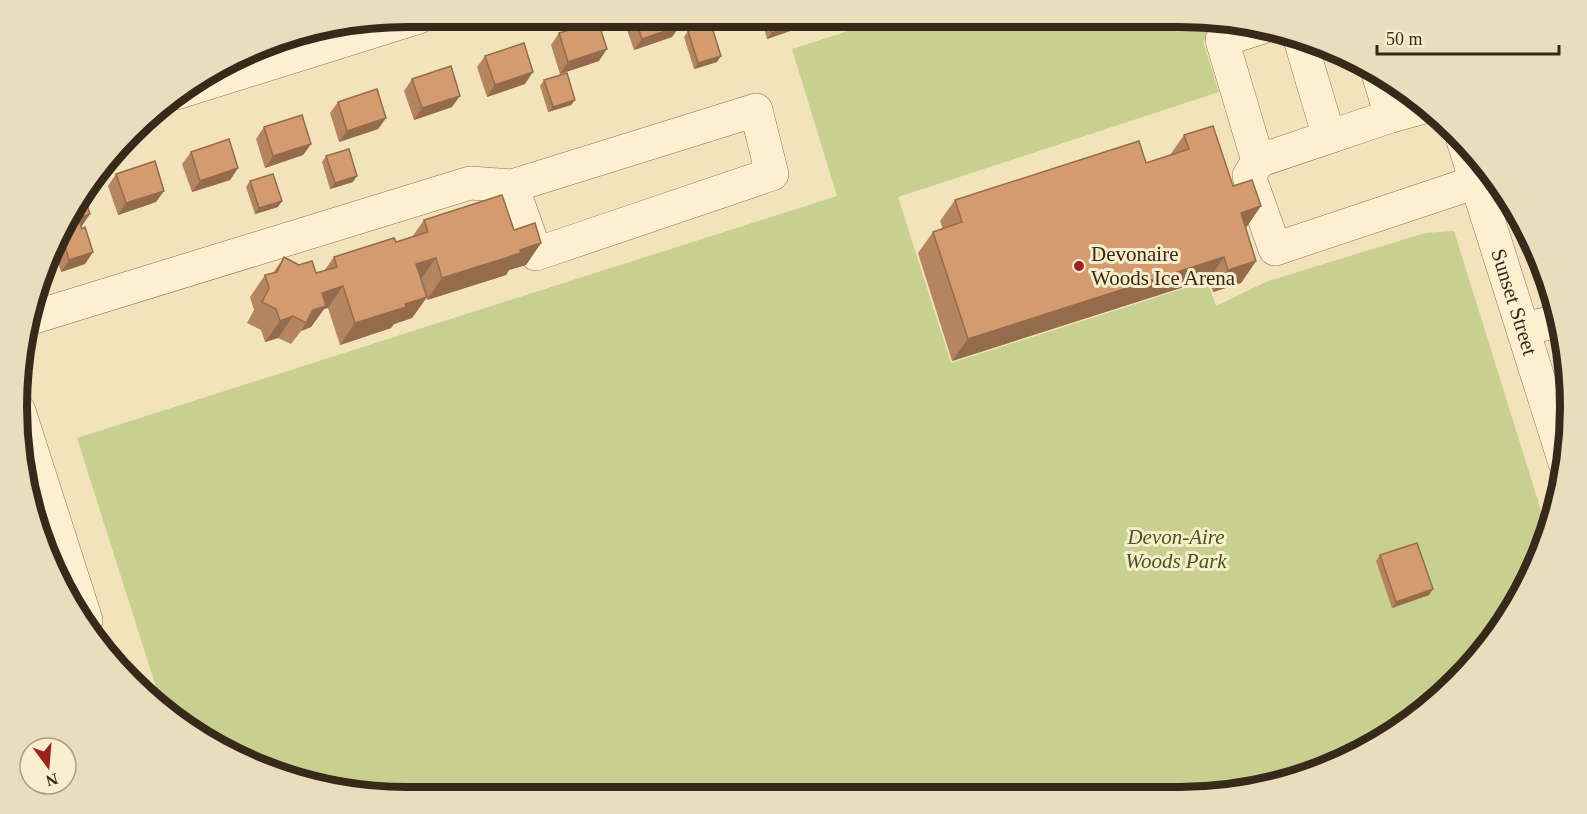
<svg xmlns="http://www.w3.org/2000/svg" width="1587" height="814" font-family="'Times New Roman',serif">
  <style>
    .green { fill: #c7d08f }
    .lines { fill: none; stroke-linecap: round; stroke-linejoin: round }
    .minor-casing { stroke: #8b7254; stroke-width: 34 }
    .minor { stroke: #fcf0d0; stroke-width: 33 }
    .wall { fill: #b5855f }
    .shaded-wall { fill: #946c4d }
    .building { fill: #d39b6e; stroke: #946c4d; stroke-width: 1.5 }
    .poi-dot { fill: #9f211f; stroke: #f8edcc; stroke-width: 2 }
    .labels { text-anchor: middle; dominant-baseline: central; stroke-width: 6; stroke-linejoin: round; paint-order: stroke }
    .poi-label { font-size: 21px; fill: #382a1a; stroke: #f8edcc; text-anchor: start }
    .street-label { font-size: 21px; fill: #382a1a; stroke: #f8edcc }
    .park-label { font-size: 21px; font-style: italic; fill: #47571f; stroke: #f8edcc }
    .rim { fill: none; stroke: #382a1a; stroke-width: 8 }
  </style>
  <rect width="100%" height="100%" fill="#f2e3bc"/>
  <path class="green" d="M892 17H1205L1254 25 1203 41 1219 92 898 197 951 363 1207 281 1216 306 1268 281 1425 233 1454 231 1548 533 1530 580 1476 662 1437 685 1365 742 1276 782 1231 794 382 797 306 784 234 757 162 706 77 438 837 196 792 49Z"/>
  <g class="lines">
    <defs>
      <g id="minor">
        <path d="M1263 27 1222 40 1258 161 1391 116 1427 106"/>
        <path d="M1299 36 1329 137"/>
        <path d="M1378 73 1391 116"/>
        <path d="M176 93 419 17"/>
        <path id="s1" d="M1463 140 1565 463"/>
        <path d="M1255 166 1249 176 1275 249 1476 182"/>
        <path d="M28 319 470 183 512 186 756 110 772 174 536 254 512 186"/>
        <path d="M1523 329 1559 321"/>
        <path d="M19 411 86 620"/>
      </g>
    </defs>
    <use href="#minor" class="minor-casing"/>
    <use href="#minor" class="minor"/>
  </g>
  <path class="wall" d="M628 17H677L672 37 634 50 624 21Z
    M702 17H734L705 26Z
    M761 17H792L794 25 790 31 767 39Z
    M841 17H866L843 24Z
    M688 31 717 62 694 69 684 37Z
    M559 33 599 61 560 74 551 45Z
    M485 56 525 84 487 97 477 67Z
    M412 79 452 107 414 120 404 91Z
    M544 80 575 100 571 105 548 112 540 86Z
    M338 102 386 118 378 129 339 142 330 113Z
    M264 127 311 144 303 155 265 168 256 139Z
    M1184 135 1245 228 1256 261 1241 283 1213 292 1209 279 952 361 918 253 933 232 943 229 940 221 955 200 1146 163 1170 155Z
    M191 152 238 168 230 180 192 192 182 164Z
    M326 156 353 182 330 189 322 162Z
    M116 174 156 202 118 215 108 186Z
    M250 181 278 207 255 214 246 187Z
    M82 190V226H81L93 252 85 264 61 272 55 251Z
    M424 220 514 230 541 243 526 265 509 270 506 275 427 300V297L412 318 394 324 391 328 340 345 328 308 324 309 311 327 301 331 291 344 278 338 265 342 261 330 247 323 254 310 250 297 265 275 273 273 284 257 316 273 324 271 334 257 396 242 412 237Z
    M1380 555 1429 595 1392 608 1376 561Z"/>
  <path class="shaded-wall" d="M711 17H734L705 26Z
    M852 17H866L843 24 848 18Z
    M794 25 790 31 767 39 772 33Z
    M680 26 672 37 634 50 642 39Z
    M607 49 599 61 560 74 568 62Z
    M721 56 717 62 694 69 698 63Z
    M533 72 525 84 487 97 495 85Z
    M460 96 452 107 414 120 422 108Z
    M575 100 571 105 548 112 553 107Z
    M386 118 378 129 339 142 347 131Z
    M311 144 303 155 265 168 273 156Z
    M238 168 230 180 192 192 200 181Z
    M357 176 353 182 330 189 335 183Z
    M164 191 156 202 118 215 126 203Z
    M282 201 278 207 255 214 259 208Z
    M1261 206 1246 228 1226 234 1241 213Z
    M90 214 82 226 70 229 78 218Z
    M541 243 526 265 509 270 506 275 427 300 442 278Z
    M93 252 85 264 61 272 69 260Z
    M1224 257 1209 279 952 361 968 339Z
    M436 258 421 279 416 264Z
    M1256 261 1241 283 1213 292 1228 270Z
    M343 286 328 308 324 309 311 327 301 331 306 323 322 293Z
    M427 297 412 318 394 324 391 328 340 345 355 323 405 304Z
    M293 316 278 338 265 342 280 321Z
    M1433 589 1429 595 1392 608 1396 602Z"/>
  <path class="building" d="M635 17H677L680 26 642 39Z
    M767 17H792L794 25 772 33Z
    M598 21 607 49 568 62 559 33Z
    M711 24 721 56 698 63 688 31Z
    M524 43 533 72 495 85 485 56Z
    M451 66 460 96 422 108 412 79Z
    M567 73 575 100 553 107 544 80Z
    M377 89 386 118 347 131 338 102Z
    M302 115 311 144 273 156 264 127Z
    M1213 126 1233 186 1252 180 1261 206 1241 213 1256 261 1228 270 1224 257 968 339 933 232 962 222 955 200 1139 141 1146 163 1189 149 1184 135Z
    M229 139 238 168 200 181 191 152Z
    M349 149 357 176 335 183 326 156Z
    M155 161 164 191 126 203 116 174Z
    M273 174 282 201 259 208 250 181Z
    M82 190 90 214 78 218 82 229 85 227 93 252 69 260 62 236Z
    M502 195 514 230 535 223 541 243 520 250 521 253 442 278 436 258 416 264 427 297 405 304 406 307 355 323 343 286 322 293 326 306 313 310 306 323 293 316 280 321 276 309 262 302 269 288 265 275 277 272 284 257 299 265 312 261 316 273 337 267 334 257 394 238 396 242 428 232 424 220Z
    M1417 543 1433 589 1396 602 1380 555Z"/>
  <circle class="poi-dot" cx="1079" cy="266" r="6"/>
  <g class="labels">
    <g class="poi-label">
      <text x="1091" y="254">Devonaire<tspan x="1091" dy="24">Woods Ice Arena</tspan></text>
    </g>
    <g class="street-label">
      <text stroke="none"><textPath href="#s1" startOffset="170">Sunset Street</textPath></text>
    </g>
    <g class="park-label">
      <text x="1176" y="537">Devon-Aire<tspan x="1176" dy="24">Woods Park</tspan></text>
    </g>
  </g>
  <path d="M0 0H1587V814H0ZM407 27H1180A380 380 0 0 1 1560 407V407A380 380 0 0 1 1180 787H407A380 380 0 0 1 27 407V407A380 380 0 0 1 407 27Z" fill="#e9ddbe" fill-rule="evenodd"/>
  <path class="rim" d="M407 27H1180A380 380 0 0 1 1560 407V407A380 380 0 0 1 1180 787H407A380 380 0 0 1 27 407V407A380 380 0 0 1 407 27Z"/>
  <g transform="translate(48 766) rotate(164)"><circle r="28" fill="#f8edcc" stroke="#ab9f85" stroke-width="1.5"/>
  <path d="M0-4.5L10 22L0 15L-10 22Z" fill="#9f211f"/>
  <text y="-9" font-size="16" font-weight="bold" text-anchor="middle" fill="#382a1a">N</text>
  </g>
  <path d="M1377 45v9h182v-9" fill="none" stroke="#382a1a" stroke-width="3"/>
  <text x="1386" y="45" font-size="18" fill="#382a1a" stroke="#f8edcc" stroke-width="4.5" paint-order="stroke">50 m</text>
</svg>
